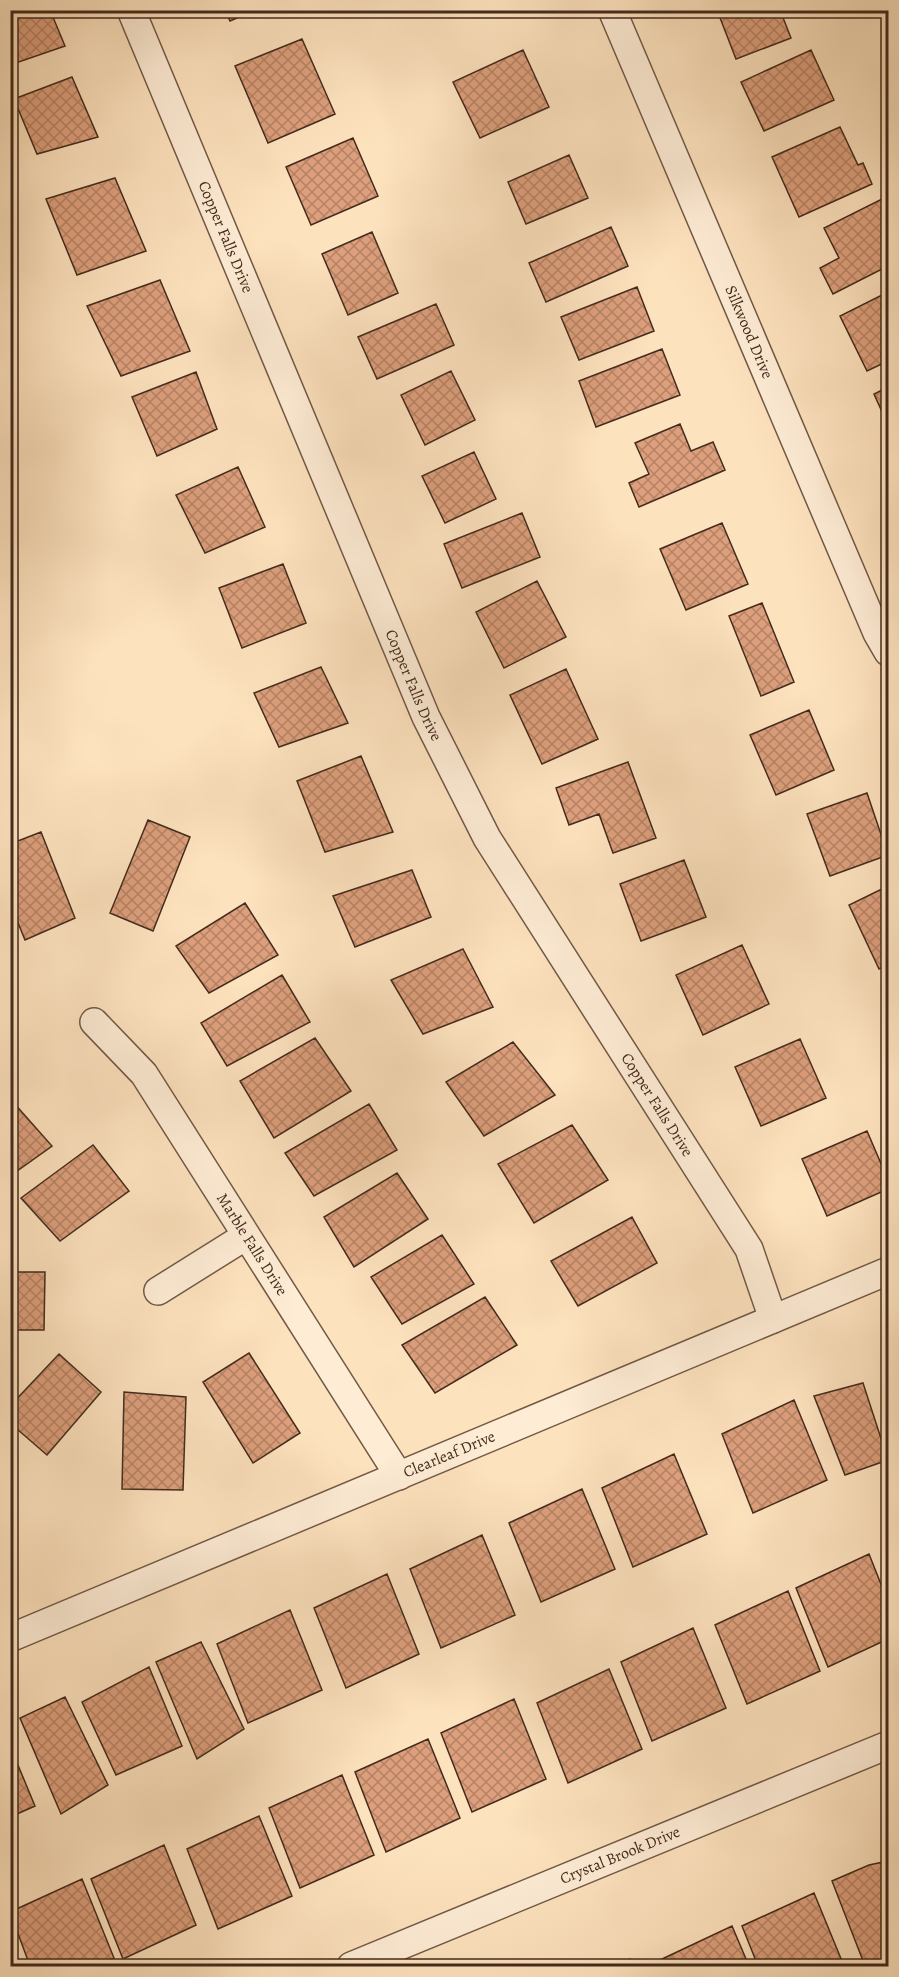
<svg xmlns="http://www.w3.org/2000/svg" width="899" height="1977" font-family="Alegreya,serif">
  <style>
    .building { fill: url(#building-cross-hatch); stroke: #432b1d; stroke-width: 1.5 }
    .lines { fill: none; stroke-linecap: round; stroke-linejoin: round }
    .minor-casing { stroke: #725945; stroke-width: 30 }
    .minor { stroke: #feecd5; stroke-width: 27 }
    .labels { text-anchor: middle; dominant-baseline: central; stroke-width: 4.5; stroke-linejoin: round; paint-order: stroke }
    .street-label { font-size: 16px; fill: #432b1d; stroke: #feecd5 }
  </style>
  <defs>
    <pattern id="building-cross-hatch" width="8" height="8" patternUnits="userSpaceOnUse" patternTransform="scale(1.5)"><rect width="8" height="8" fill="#dd9f7c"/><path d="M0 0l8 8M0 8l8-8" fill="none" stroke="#b58265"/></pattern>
  </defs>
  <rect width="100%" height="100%" fill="#fde2be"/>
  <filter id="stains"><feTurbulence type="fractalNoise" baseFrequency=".00333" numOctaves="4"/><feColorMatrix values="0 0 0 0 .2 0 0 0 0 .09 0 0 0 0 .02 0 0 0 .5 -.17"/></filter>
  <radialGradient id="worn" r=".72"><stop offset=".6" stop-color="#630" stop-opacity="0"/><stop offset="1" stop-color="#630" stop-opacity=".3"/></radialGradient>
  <path class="building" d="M10 10H50L65 46 10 65Z
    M225 10H256L230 21Z
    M717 10H780L791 38 736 59Z
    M302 39 335 114 268 143 235 66Z
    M523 50 549 107 480 138 453 82Z
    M811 50 834 100 764 131 741 82Z
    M72 77 98 137 37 154 14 99Z
    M840 127 858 165 863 163 872 184 799 217 772 157Z
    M353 138 378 196 311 225 286 167Z
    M569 155 588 198 526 224 508 182Z
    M115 178 146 251 77 275 46 199Z
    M884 198 888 207V266L833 294 820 268 839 258 824 228Z
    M611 227 628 266 546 302 529 263Z
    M372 232 398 293 348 315 322 254Z
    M160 280 190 351 121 376 87 306Z
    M637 287 654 331 579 360 561 317Z
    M888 292V361L867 371 840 316Z
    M436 304 454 345 377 379 358 337Z
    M662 349 680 395 596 427 579 381Z
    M451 371 475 420 425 445 401 395Z
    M196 372 217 429 157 456 132 397Z
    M888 387V425L874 394Z
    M680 424 691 451 713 442 725 470 639 507 629 483 649 474 635 443Z
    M474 452 496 499 445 523 422 476Z
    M238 467 265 527 205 553 176 495Z
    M522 513 540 557 462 588 444 544Z
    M722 523 748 584 686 610 660 549Z
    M283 564 306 623 242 648 219 588Z
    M537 581 566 637 504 668 476 612Z
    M762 603 794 682 761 696 729 616Z
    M321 667 348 723 279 747 254 693Z
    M566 669 598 739 542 764 510 695Z
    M809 710 834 770 776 795 750 735Z
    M361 756 393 832 325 852 297 781Z
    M628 762 656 838 613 853 599 814 569 825 556 788Z
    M867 793 888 855 830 876 807 814Z
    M148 820 190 837 153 931 110 913Z
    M41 832 75 918 25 940 10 903V844Z
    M684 860 706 917 641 941 620 884Z
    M412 870 431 917 355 947 333 896Z
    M888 886V964L879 969 849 905Z
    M245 903 278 955 209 993 176 946Z
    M742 945 769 1004 703 1035 676 975Z
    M463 949 493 1007 423 1034 391 980Z
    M282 975 310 1022 227 1066 201 1023Z
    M315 1038 351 1091 274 1138 240 1081Z
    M800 1039 826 1098 761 1126 735 1067Z
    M513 1042 555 1095 484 1136 446 1082Z
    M13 1102 52 1146 10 1176V1105Z
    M369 1104 397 1150 314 1196 285 1153Z
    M572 1125 608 1180 534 1223 498 1164Z
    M867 1131 888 1180V1189L827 1216 802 1159Z
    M93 1145 129 1191 60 1241 21 1198Z
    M397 1173 428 1219 354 1267 324 1217Z
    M632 1217 657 1263 578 1306 551 1261Z
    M442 1235 474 1284 402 1324 371 1277Z
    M10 1272H45L44 1330H10Z
    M485 1297 517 1345 435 1393 402 1345Z
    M249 1353 300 1433 253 1463 203 1382Z
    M59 1354 101 1392 47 1455 10 1423V1406Z
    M863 1383 888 1460 845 1475 814 1396Z
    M124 1392 186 1397 183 1490 122 1489Z
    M794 1400 827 1480 753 1513 722 1434Z
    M674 1454 707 1534 633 1567 602 1488Z
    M582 1489 615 1569 541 1602 509 1523Z
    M482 1535 515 1615 441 1648 410 1569Z
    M869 1554 888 1602V1639L828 1667 796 1588Z
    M387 1574 419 1654 346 1688 314 1608Z
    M788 1591 820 1671 747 1704 715 1625Z
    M290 1610 322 1690 248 1723 217 1644Z
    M693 1628 726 1708 652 1741 621 1662Z
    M201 1642 244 1729 197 1759 156 1662Z
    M149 1667 182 1746 116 1775 82 1702Z
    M609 1669 642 1749 568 1783 537 1703Z
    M65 1697 108 1785 61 1814 20 1718Z
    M514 1699 546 1779 472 1812 441 1733Z
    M428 1739 460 1818 386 1852 355 1772Z
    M10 1746 35 1806 10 1817Z
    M342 1775 374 1855 300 1888 269 1808Z
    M259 1816 292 1896 218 1929 187 1849Z
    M164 1845 196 1925 123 1959 91 1879Z
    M888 1861V1966H865L832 1881 869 1865Z
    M82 1879 114 1958 96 1966H30L10 1912Z
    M814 1893 844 1966H758L742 1926Z
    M732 1926 749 1966H662L660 1960Z
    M630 1959 633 1966H613Z"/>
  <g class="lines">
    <defs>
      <g id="minor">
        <path id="s1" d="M131 10 426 717 487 838 749 1249 773 1319"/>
        <path id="s2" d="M612 10 877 633 888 652"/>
        <path id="s3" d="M94 1022 144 1074 399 1476"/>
        <path d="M158 1291 246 1236"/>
        <path id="s4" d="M10 1638 888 1271"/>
        <path id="s5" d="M351 1966 888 1745"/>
      </g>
    </defs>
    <use href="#minor" class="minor-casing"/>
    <use href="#minor" class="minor"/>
  </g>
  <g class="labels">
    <g class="street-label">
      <text stroke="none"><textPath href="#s1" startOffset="246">Copper Falls Drive</textPath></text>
      <text stroke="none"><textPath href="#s2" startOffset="350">Silkwood Drive</textPath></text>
      <text stroke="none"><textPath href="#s1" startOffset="732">Copper Falls Drive</textPath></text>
      <text stroke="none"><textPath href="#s1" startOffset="1218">Copper Falls Drive</textPath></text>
      <text stroke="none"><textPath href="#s3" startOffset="274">Marble Falls Drive</textPath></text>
      <text stroke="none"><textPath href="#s4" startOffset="476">Clearleaf Drive</textPath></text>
      <text stroke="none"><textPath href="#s5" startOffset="291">Crystal Brook Drive</textPath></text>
    </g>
  </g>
  <rect width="899" height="1977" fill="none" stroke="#fde2be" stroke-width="36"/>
  <rect x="12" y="12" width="875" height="1953" fill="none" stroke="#432b1d" stroke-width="3"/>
  <rect x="18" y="18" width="863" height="1941" fill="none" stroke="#432b1d" stroke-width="1.5"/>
  <rect width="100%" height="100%" filter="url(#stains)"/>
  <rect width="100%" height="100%" fill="url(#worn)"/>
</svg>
